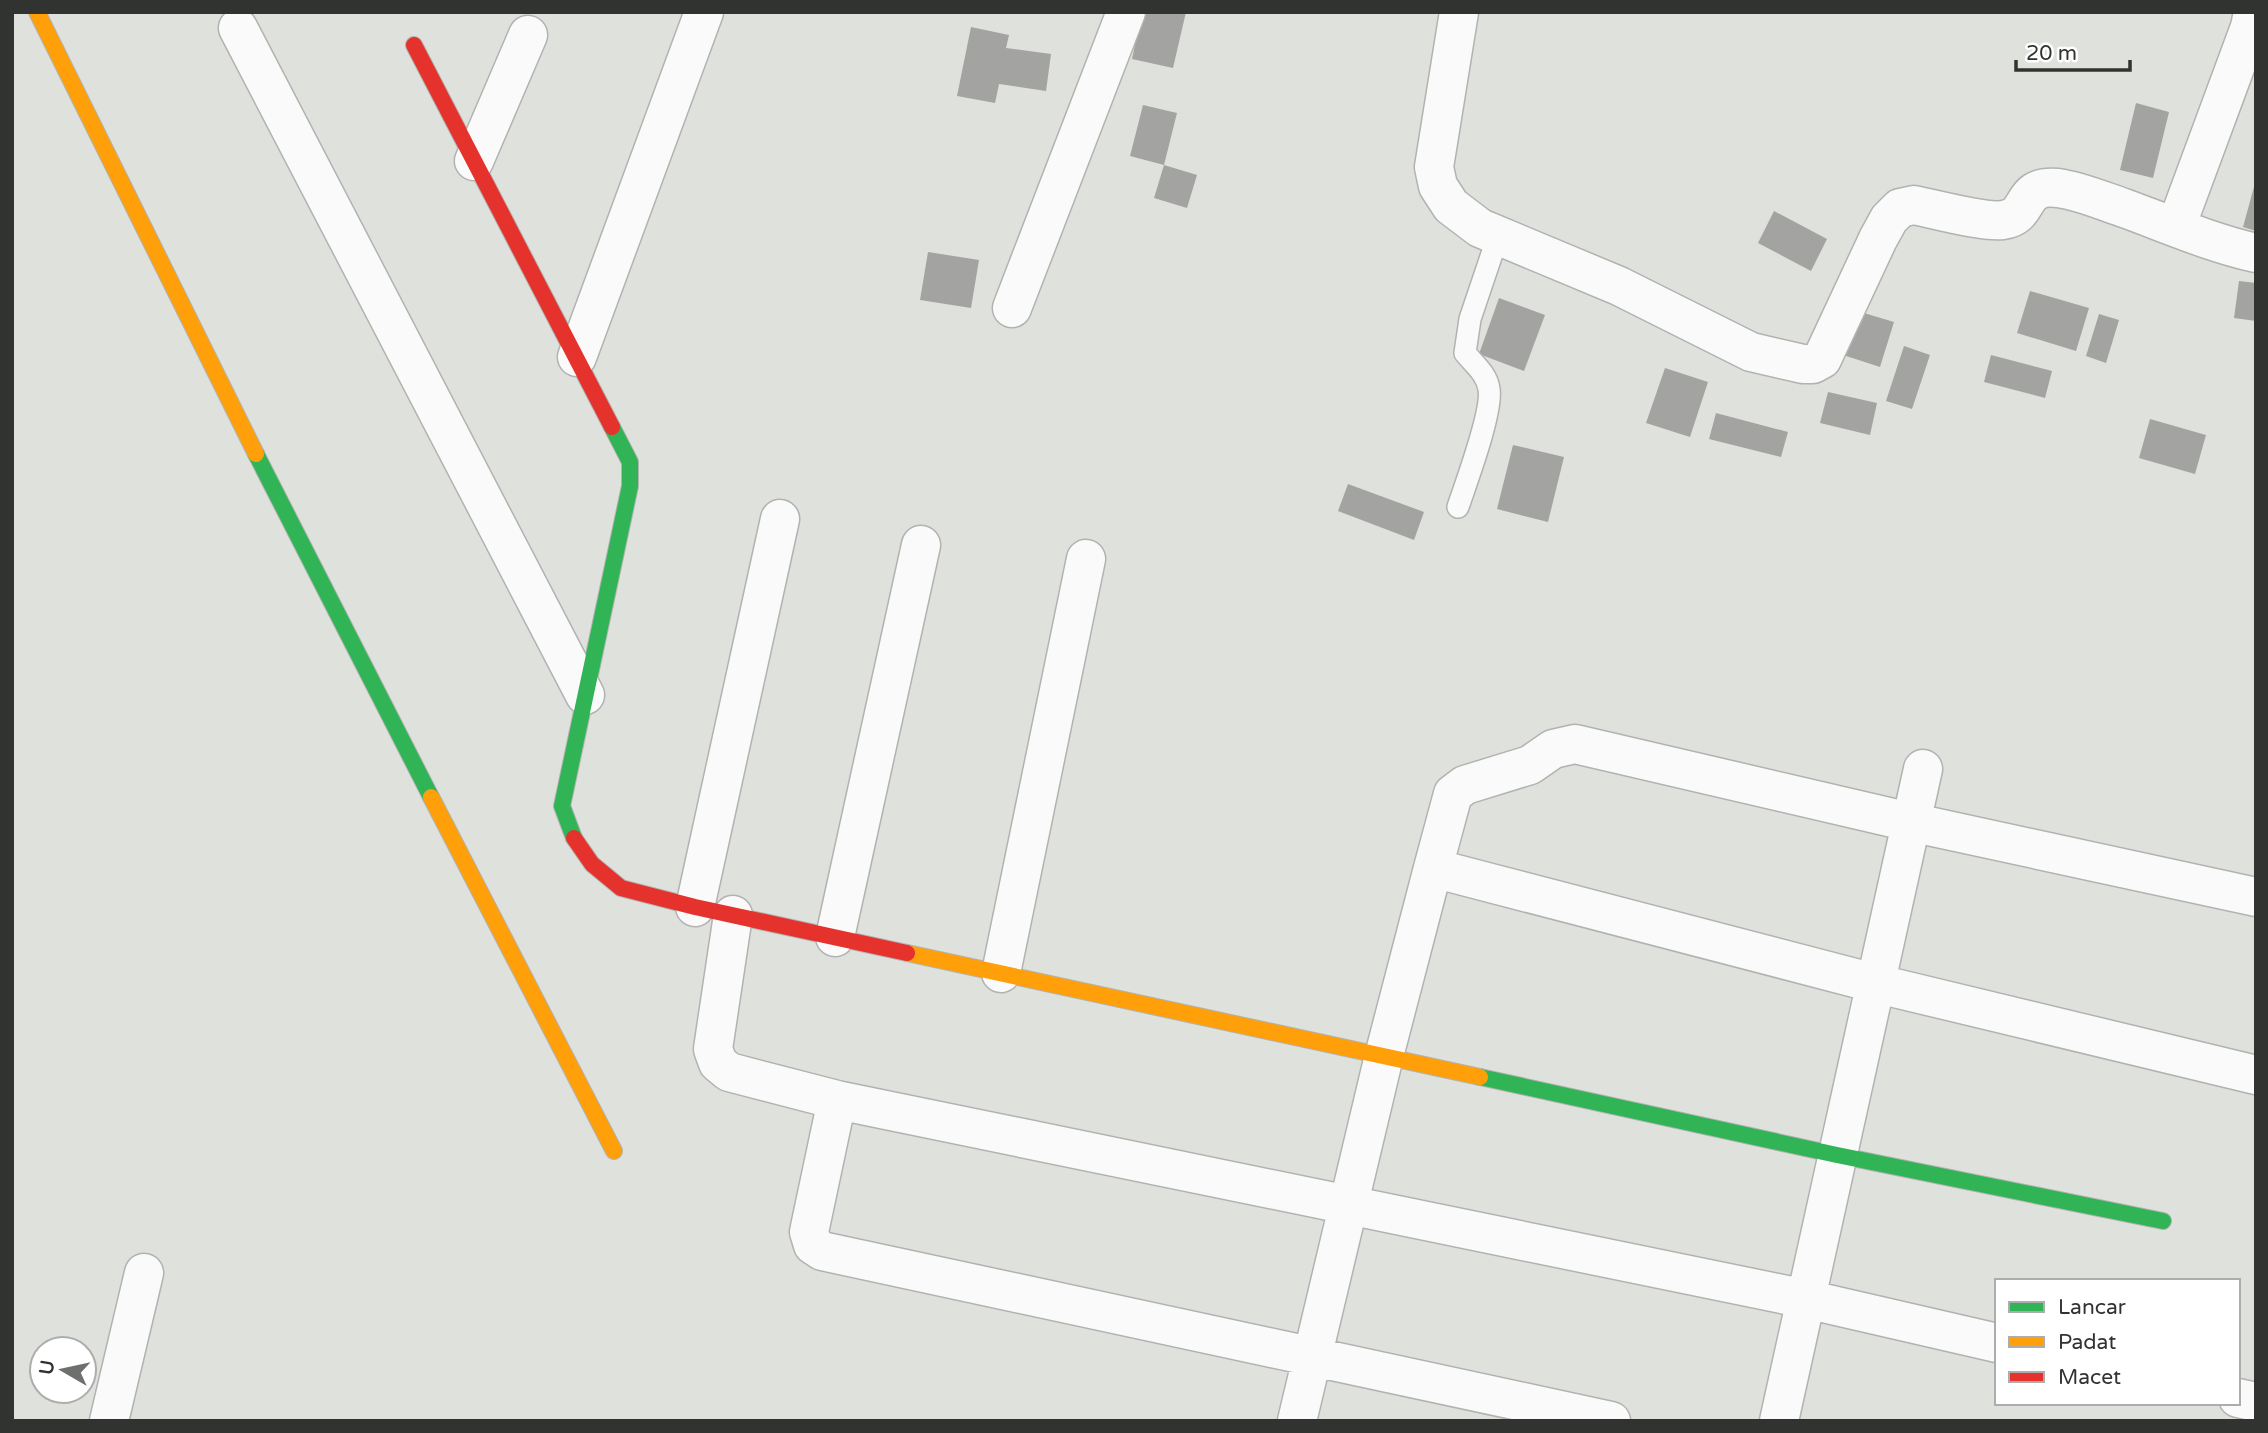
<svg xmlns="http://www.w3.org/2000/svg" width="2268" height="1433" font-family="'Varela Round',sans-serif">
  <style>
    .building { fill: #a3a4a2 }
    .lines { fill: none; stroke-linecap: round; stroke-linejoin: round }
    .lane-casing { stroke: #b2b3b1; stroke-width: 24 }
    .street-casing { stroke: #b2b3b1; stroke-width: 41 }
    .fast-casing { stroke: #b2b3b1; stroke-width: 18 }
    .slow-casing { stroke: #b2b3b1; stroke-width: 18 }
    .jam-casing { stroke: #b2b3b1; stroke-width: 18 }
    .lane { stroke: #fafafa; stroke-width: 21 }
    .street { stroke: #fafafa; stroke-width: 38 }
    .fast { stroke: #30b455; stroke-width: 16 }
    .slow { stroke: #ff9f0a; stroke-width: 16 }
    .jam { stroke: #e5322d; stroke-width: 16 }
  </style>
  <rect width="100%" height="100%" fill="#dfe1dd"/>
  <path class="building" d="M1142 12H1186L1173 68 1132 59Z
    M971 27 1009 35 1006 48 1051 54 1046 91 999 84 995 103 957 96Z
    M2136 103 2169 112 2153 178 2120 170Z
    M1143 105 1177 113 1164 165 1130 156Z
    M1164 165 1197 175 1187 208 1154 198Z
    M2255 183H2256V231L2243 227Z
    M1774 211 1827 239 1811 271 1758 243Z
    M928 252 979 260 971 308 920 300Z
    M2239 281 2256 283V321L2234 318Z
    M2030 291 2089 308 2076 351 2017 333Z
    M1499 298 1545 315 1524 371 1479 354Z
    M1854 310 1894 322 1880 367 1840 354Z
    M2099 314 2119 320 2106 363 2086 356Z
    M1904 346 1930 355 1912 409 1886 401Z
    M1991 355 2052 371 2045 398 1984 382Z
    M1665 368 1708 382 1690 437 1646 423Z
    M1828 392 1877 403 1870 435 1820 423Z
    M1716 413 1788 432 1781 457 1709 439Z
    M2150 419 2206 435 2195 474 2139 458Z
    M1513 445 1564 457 1548 522 1497 509Z
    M1348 484 1424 512 1414 540 1338 511Z"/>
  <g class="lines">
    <defs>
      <path id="lane" d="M1458 507C1466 483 1493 411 1489 389 1487 374 1474 364 1465 353L1470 319 1498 236"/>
      <path id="street" d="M1459 12 1434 167 1438 186 1451 206 1480 228 1619 286 1751 352 1803 364H1813L1822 359 1878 239 1889 219 1900 208 1914 205C1933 209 1986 223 2003 220 2033 216 2017 184 2058 188 2080 191 2103 201 2124 208 2168 224 2211 243 2256 253
        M238 28 585 695
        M474 161 528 35
        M2176 227 2250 27 2253 12
        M1012 308 1126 12
        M577 357 704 12
        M1433 868 1453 794 1465 785 1530 765 1553 749 1575 744 1910 822 2256 897
        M695 907 780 519
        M733 915 713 1049 718 1063 729 1072 837 1100 1806 1299 1997 1343
        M835 937 921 545
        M1001 973 1086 559
        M837 1100 809 1232 813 1245 822 1251 1611 1421
        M2238 1398 2256 1402
        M109 1421 144 1273
        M1297 1421 1384 1056 1433 868 1874 983 2256 1075
        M1779 1421 1923 769"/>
      <path id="fast" d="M256 454 431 797
        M574 838 562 806 630 486V462L612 427
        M1480 1077 1837 1155 2163 1221"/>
      <path id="slow" d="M37 12 256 454
        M431 797 614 1151
        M907 953 1480 1077"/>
      <path id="jam" d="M414 45 612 427
        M574 838 592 864 621 888 695 907 907 953"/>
    </defs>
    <use href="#lane" class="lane-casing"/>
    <use href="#street" class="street-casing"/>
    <use href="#fast" class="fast-casing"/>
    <use href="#slow" class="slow-casing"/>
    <use href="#jam" class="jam-casing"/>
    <use href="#lane" class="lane"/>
    <use href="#street" class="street"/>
    <use href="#fast" class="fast"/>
    <use href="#slow" class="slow"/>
    <use href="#jam" class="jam"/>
  </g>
  <rect width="2268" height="1433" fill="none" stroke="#313331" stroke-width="28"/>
  <rect x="1995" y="1279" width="245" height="126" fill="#ffffff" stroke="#adadad" stroke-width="2"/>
  <rect x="2009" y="1302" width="35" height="10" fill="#30b455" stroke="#adadad" stroke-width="2"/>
  <text x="2058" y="1314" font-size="21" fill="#313331">Lancar</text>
  <rect x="2009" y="1337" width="35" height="10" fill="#ff9f0a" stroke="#adadad" stroke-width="2"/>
  <text x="2058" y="1349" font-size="21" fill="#313331">Padat</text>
  <rect x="2009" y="1372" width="35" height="10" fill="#e5322d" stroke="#adadad" stroke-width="2"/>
  <text x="2058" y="1384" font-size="21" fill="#313331">Macet</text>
  <g transform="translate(63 1370) rotate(279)"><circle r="33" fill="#ffffff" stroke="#adadad" stroke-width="2"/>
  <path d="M0-5L12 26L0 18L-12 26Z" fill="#6e706d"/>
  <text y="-10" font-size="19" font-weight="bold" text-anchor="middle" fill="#313331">U</text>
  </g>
  <path d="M2016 60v10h114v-10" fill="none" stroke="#313331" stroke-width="3.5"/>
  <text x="2026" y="60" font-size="21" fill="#313331" stroke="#ffffff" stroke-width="5" paint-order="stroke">20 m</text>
</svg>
